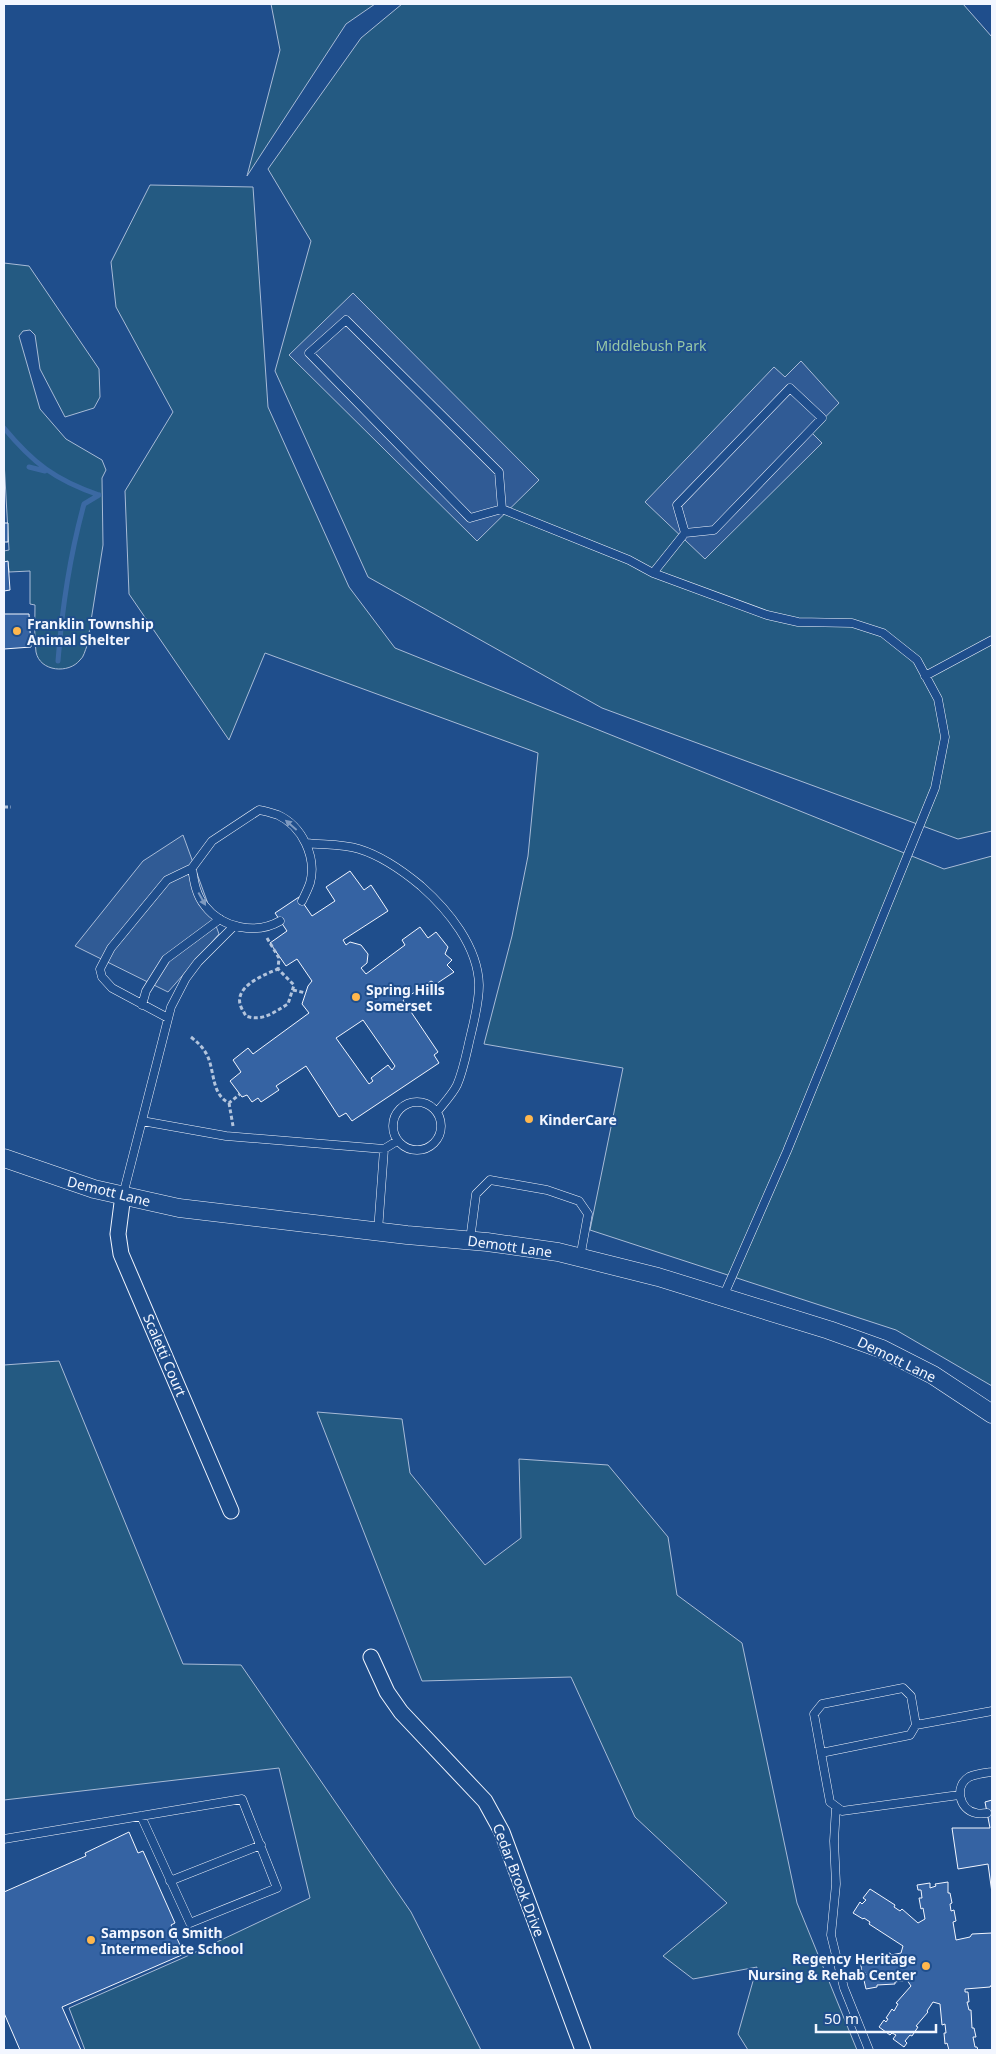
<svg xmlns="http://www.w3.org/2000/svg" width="996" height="2054" font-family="'Noto Sans',sans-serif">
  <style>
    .green { fill: #245a82; stroke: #a8bbd7 }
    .parking { fill: #305b95; stroke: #a8bbd7 }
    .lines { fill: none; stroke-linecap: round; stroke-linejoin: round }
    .stream { stroke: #3b69a3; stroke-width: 5 }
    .building { fill: #3563a3; stroke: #f2f6ff; fill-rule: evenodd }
    .service-casing { stroke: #f2f6ff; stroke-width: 9 }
    .minor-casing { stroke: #f2f6ff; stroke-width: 17 }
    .tertiary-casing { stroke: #f2f6ff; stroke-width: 19 }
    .path { stroke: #b3c4dc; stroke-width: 3; stroke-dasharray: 4 2.5; stroke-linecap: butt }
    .service { stroke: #1f4e8c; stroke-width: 8 }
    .minor { stroke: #1f4e8c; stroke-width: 15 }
    .tertiary { stroke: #1f4e8c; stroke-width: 18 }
    .oneway { fill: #7e9ac0 }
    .poi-dot { fill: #ffb74d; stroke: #1f4e8c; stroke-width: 2 }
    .labels { text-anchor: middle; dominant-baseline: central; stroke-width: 4; stroke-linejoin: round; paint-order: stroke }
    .park-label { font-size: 14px; fill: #97c8a6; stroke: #1f4e8c }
    .poi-label { font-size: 14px; font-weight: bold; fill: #f2f6ff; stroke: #1f4e8c; text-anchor: start }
    .street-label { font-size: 14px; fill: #f2f6ff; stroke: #1f4e8c }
  </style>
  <rect width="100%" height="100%" fill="#1f4e8c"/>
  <path class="green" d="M271 4H375L346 24 247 176 280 50Z
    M402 4H963L992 37V831L958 839 602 708 368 577 275 371 311 241 268 169 361 38Z
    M150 185 253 187 268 407 349 587 395 648 944 869 992 856V1386L896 1330 590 1230 623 1068 484 1044 512 936 528 856 538 753 265 653 229 740 129 594 125 491 173 412 116 307 111 262Z
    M4 263 29 266 99 369 100 397 94 408 65 417 40 369 35 335 30 330 23 331 19 336 40 409 66 439 102 460 106 470 102 478 103 545 87 646C85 650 84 657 80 660 69 674 40 672 36 652 34 638 35 620 35 605L30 604V571L9 572 8 562H4V551L9 550 4 461Z
    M59 1361 183 1664 241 1665 411 1912 481 2050H85L69 2008 185 1957 310 1898 279 1768 4 1800V1365Z
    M317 1412 402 1419 410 1473 485 1565 521 1538 519 1459 608 1465 668 1537 677 1595 742 1643 797 1903 857 2050H748L738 2034 757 1967 693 1979 663 1956 727 1903 635 1817 571 1677 422 1681Z"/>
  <path class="parking" d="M353 293 539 480 477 541 289 355Z
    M801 361 839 403 811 432 822 443 705 559 645 502 774 367 785 377Z
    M183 835 219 934 168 992 75 946 143 861Z"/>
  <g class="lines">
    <path class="stream" d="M4 428C33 463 55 480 99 495
      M29 467 45 471
      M58 661C62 608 70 555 84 504L99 495"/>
  </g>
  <path class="building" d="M4 523H8V542H4Z
    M8 561 10 590 4 591V562Z
    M4 614H29L31 647 4 649Z
    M350 871 364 890 371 885 388 911 343 940 346 945 350 942 361 945 368 954 367 963 361 968 366 974 405 945 402 940 420 927 428 938 436 932 448 947 445 954 452 960 447 965 454 972 436 984 431 981 403 1000 438 1052 434 1055 439 1063 352 1121 346 1113 339 1117 306 1066 276 1086 279 1090 261 1102 258 1098 252 1102 247 1095 242 1097 230 1081 241 1072 233 1060 248 1048 253 1054 309 1013 302 1004 308 986 312 981 297 959 286 966 270 943 287 931 275 913 299 897 312 916 335 901 326 887ZM363 1020 395 1066 392 1070 388 1065 371 1078 373 1081 369 1084 336 1038Z
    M992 1800V1893L988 1864 958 1869 952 1828H990L985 1802Z
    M129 1832 138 1853 143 1851 175 1923 171 1925 184 1954 62 2007 81 2050H20L4 2013V1892L86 1856 85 1853Z
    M948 1882V1893H950L952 1903 950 1904 951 1911 954 1910 956 1921 953 1922 956 1940 970 1937 972 1934 992 1933V1984L990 1987 965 1989V1992H968L969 2002H967L969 2010H971L972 2028H974L976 2037H973L975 2047H977L978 2050H949L947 2043 945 2044 944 2033H946L945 2024 942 2025 940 2004 933 2002 927 2011 928 2012 916 2026 918 2027 912 2036 910 2035 905 2041 907 2043 904 2047 893 2039 896 2035 892 2033 890 2035 879 2027 884 2020 886 2022 888 2019 886 2018 892 2009 894 2011 898 2004 896 2003 911 1986 907 1980 895 1982V1984L877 1985V1987L866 1989 863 1976 866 1975 865 1972H862L860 1960 872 1956V1958L890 1953 891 1955 901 1953 903 1946 869 1924 870 1922 864 1918 863 1919 853 1913 860 1902 862 1904 866 1900 863 1898 870 1889 895 1905 894 1907 900 1911 902 1909 918 1923 925 1919 923 1908 921 1909 919 1898H922L921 1890H918L917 1885 930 1883V1888L936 1886 935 1884Z"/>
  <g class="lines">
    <defs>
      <path id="service" d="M502 509 470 518 309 353 346 320 499 472 502 509 629 560 653 573
        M685 533 677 505 790 388 822 418 714 530 685 533 653 573 767 615 798 622 852 623 883 633 917 660 938 699 945 737 935 788 787 1151 723 1297
        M925 676 992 640
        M306 843C323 845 343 844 359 849 382 856 403 871 421 886 448 910 478 946 479 985 479 1002 475 1017 471 1034 467 1050 464 1069 457 1085 452 1095 443 1104 437 1112
        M280 921C256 935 222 928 205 906 196 895 194 882 192 868L212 841 259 810C265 811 272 813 278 815 302 826 317 857 310 883 308 889 305 895 302 901
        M142 1005 146 991 166 959 220 919
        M168 1018 112 988 102 977 100 969 111 948 167 880 192 868
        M393 1126a24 24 0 1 1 48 0a24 24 0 1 1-48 0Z
        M142 1121 226 1136 384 1149 397 1141
        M123 1195 171 1007 186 978 198 962 234 926
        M378 1231 384 1149
        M470 1240 476 1194 490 1180 547 1190 579 1201 588 1214 580 1258
        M821 1753 910 1735 916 1725
        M959 1795 842 1811 830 1802 814 1714 822 1704 903 1688 911 1696 916 1725 992 1711
        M836 1807 834 1841 836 1884 831 1935 844 1988 869 2050
        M987 1813C984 1813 979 1814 976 1813 959 1810 954 1786 969 1777 976 1774 985 1773 992 1772
        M4 1839 242 1799 277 1888 190 1923 141 1816
        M170 1881 261 1845"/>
      <path id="minor" d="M123 1195 118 1234 121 1254 231 1511
        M371 1657 387 1692 401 1712 485 1801 502 1832 583 2050"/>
      <path id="tertiary" d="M4 1158 94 1189 179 1208 407 1235 487 1242 558 1252 658 1277 829 1330 882 1349 933 1375 992 1414"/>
    </defs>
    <use href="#service" class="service-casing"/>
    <use href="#minor" class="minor-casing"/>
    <use href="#tertiary" class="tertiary-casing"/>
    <path class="path" d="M4 807H11
      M267 938 279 958 278 969 294 985 288 1004C274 1012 263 1022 246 1016 243 1011 238 1004 240 997 243 983 266 974 278 969
      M293 990 306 993
      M191 1037C198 1043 203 1047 207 1055 215 1071 211 1094 229 1103L240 1094
      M229 1103 233 1126"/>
    <use href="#service" class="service"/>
    <use href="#minor" class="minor"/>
    <use href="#tertiary" class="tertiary"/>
  </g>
  <defs><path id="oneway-solid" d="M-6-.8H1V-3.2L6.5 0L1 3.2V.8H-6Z" transform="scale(1.25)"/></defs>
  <g class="oneway">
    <use href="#oneway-solid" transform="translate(291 825) rotate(-139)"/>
    <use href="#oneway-solid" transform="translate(202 899) rotate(61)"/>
  </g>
  <g class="poi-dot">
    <circle cx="17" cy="631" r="5"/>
    <circle cx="356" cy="997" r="5"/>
    <circle cx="529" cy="1119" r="5"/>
    <circle cx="91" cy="1940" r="5"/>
    <circle cx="926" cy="1966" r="5"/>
  </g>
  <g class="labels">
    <g class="park-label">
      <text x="651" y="345">Middlebush Park</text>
    </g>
    <g class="poi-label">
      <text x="27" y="623">Franklin Township<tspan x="27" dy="16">Animal Shelter</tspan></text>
      <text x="366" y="989">Spring Hills<tspan x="366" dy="16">Somerset</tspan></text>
      <text x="539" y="1119">KinderCare</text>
      <text x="101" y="1932">Sampson G Smith<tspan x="101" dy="16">Intermediate School</tspan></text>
      <text x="916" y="1958" text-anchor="end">Regency Heritage<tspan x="916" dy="16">Nursing &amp; Rehab Center</tspan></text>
    </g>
    <g class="street-label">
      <text transform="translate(109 1191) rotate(14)">Demott Lane</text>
      <text transform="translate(510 1246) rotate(8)">Demott Lane</text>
      <text transform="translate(165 1355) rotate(67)">Scaletti Court</text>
      <text transform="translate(897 1359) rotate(26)">Demott Lane</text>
      <text transform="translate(519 1880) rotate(69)">Cedar Brook Drive</text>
    </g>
  </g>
  <rect width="996" height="2054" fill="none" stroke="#f2f6ff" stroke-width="10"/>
  <path d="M816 2024v8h120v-8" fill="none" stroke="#f2f6ff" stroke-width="2.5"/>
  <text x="824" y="2024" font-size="15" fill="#f2f6ff" stroke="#1f4e8c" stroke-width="4" paint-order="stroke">50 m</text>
</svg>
